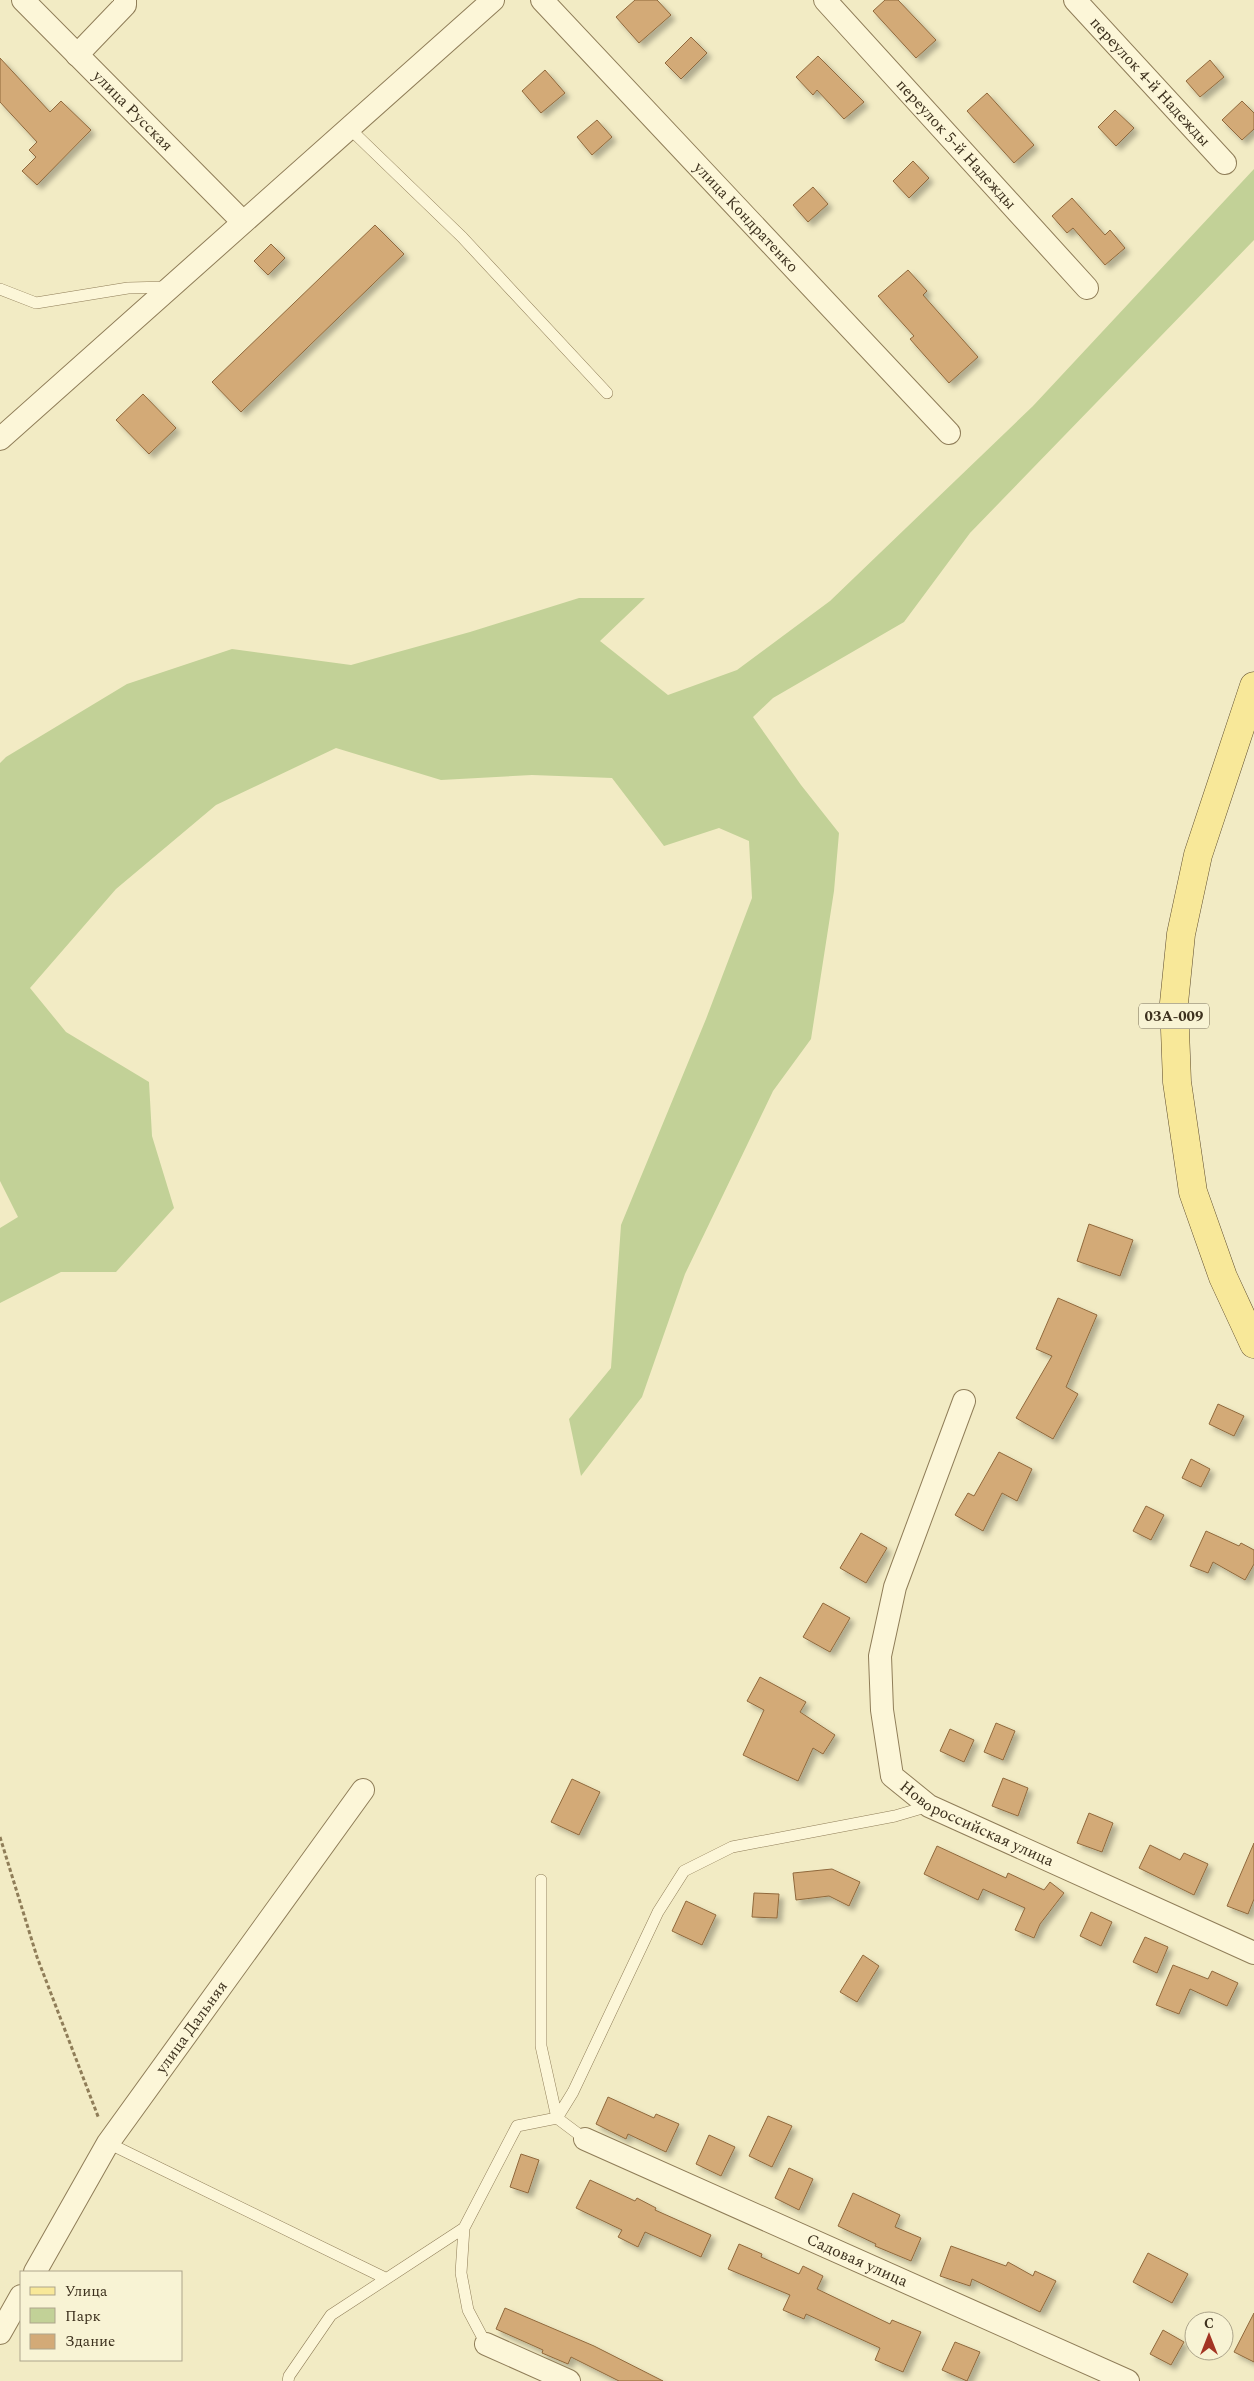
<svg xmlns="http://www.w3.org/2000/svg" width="1254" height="2381" font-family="Spectral,serif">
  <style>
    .green { fill: #c2d197 }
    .building { fill: #d3aa77; stroke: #90693c; filter: url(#shadow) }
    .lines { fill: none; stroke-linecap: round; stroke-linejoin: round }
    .service-casing { stroke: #8f7d58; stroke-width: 12 }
    .minor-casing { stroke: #8f7d58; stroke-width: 24 }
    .primary-casing { stroke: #5c4a2d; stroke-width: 29 }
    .path { stroke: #8f7d58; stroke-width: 3; stroke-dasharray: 4 2.5; stroke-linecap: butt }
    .service { stroke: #fcf6d8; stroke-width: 11 }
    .minor { stroke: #fcf6d8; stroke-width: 22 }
    .primary { stroke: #f8e899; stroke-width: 28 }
    .labels { text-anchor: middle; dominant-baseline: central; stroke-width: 4.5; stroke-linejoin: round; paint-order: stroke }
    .shield { fill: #f8f3d4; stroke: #756b55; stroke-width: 1 }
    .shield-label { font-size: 15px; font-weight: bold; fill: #3d311e }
    .street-label { font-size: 16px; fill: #3d311e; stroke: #f8f3d4 }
  </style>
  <defs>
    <filter id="shadow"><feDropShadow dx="4.5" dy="4.5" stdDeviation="2.5" flood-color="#0004"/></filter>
  </defs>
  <rect width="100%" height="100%" fill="#f2ebc4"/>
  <path class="green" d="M1254 169V240L970 533 904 622 773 698 753 717 801 785 839 833 834 891 811 1039 773 1091 685 1274 642 1397 581 1476 569 1419 611 1368 621 1225 706 1019 752 898 749 841 719 828 664 846 612 778 532 775 441 780 336 748 216 805 116 889 30 988 66 1032 149 1082 152 1136 174 1208 116 1272H61L0 1303V1228L18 1217 0 1181V763L6 757 127 684 232 649 351 665 470 632 579 598H645L600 641 668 695 737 670 830 601 1033 406Z"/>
  <path class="building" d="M635 0H657L671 15 639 43 616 17Z
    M885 0H898L936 40 916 58 873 11Z
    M691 37 707 53 681 79 665 63Z
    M818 56 864 102 844 119 817 90 813 95 796 77Z
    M0 58 50 112 61 101 91 130 37 185 22 171 36 157 29 150 37 142 0 102Z
    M1210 60 1224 77 1200 97 1186 81Z
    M545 70 565 93 541 113 522 91Z
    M987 93 1034 145 1014 163 967 111Z
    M1242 101 1254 113V129L1242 140 1222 120Z
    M1115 110 1134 128 1116 146 1098 127Z
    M597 120 612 137 592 155 577 137Z
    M913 161 929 178 909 198 893 181Z
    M813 187 828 204 808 222 793 205Z
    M1072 198 1105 235 1110 230 1125 248 1105 265 1073 228 1067 233 1052 216Z
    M375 225 404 254 241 412 212 382Z
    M271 244 285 258 268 275 254 261Z
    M908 270 927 291 923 295 978 357 949 383 910 339 914 336 878 296Z
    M143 394 176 428 149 454 116 420Z
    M1089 1224 1133 1240 1120 1276 1077 1261Z
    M1058 1298 1097 1315 1066 1387 1078 1394 1053 1439 1016 1418 1052 1356 1036 1349Z
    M1218 1404 1244 1416 1234 1436 1209 1424Z
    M999 1452 1032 1469 1017 1501 1002 1493 983 1531 955 1515 968 1493 974 1496Z
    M1191 1459 1210 1469 1201 1487 1182 1478Z
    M1146 1506 1164 1515 1151 1540 1133 1531Z
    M1206 1531 1239 1546 1241 1543 1254 1550V1564L1245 1580 1213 1562 1208 1573 1190 1566Z
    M861 1533 887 1548 866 1583 840 1568Z
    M823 1603 850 1618 830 1652 803 1637Z
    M760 1677 806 1702 800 1712 835 1735 823 1754 813 1748 798 1781 743 1755 764 1710 747 1701Z
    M996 1723 1015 1731 1003 1760 984 1752Z
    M950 1729 974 1740 964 1762 940 1751Z
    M1003 1778 1028 1788 1018 1816 992 1806Z
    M572 1779 600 1792 579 1835 551 1822Z
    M1089 1813 1113 1823 1102 1852 1077 1843Z
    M1254 1843V1899L1248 1914 1227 1906Z
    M1150 1845 1180 1860 1184 1853 1208 1864 1194 1895 1139 1868Z
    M937 1846 1006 1878 1008 1873 1044 1890 1050 1882 1064 1893 1040 1924 1034 1938 1015 1930 1025 1908 983 1889 978 1900 924 1874Z
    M832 1869 860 1882 849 1906 829 1896 796 1900 793 1873Z
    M754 1893 779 1894 777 1918 752 1917Z
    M686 1901 716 1915 702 1945 672 1931Z
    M1091 1912 1112 1922 1101 1946 1080 1936Z
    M1145 1937 1168 1947 1157 1973 1133 1962Z
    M863 1955 879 1966 857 2002 840 1992Z
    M1173 1965 1208 1979 1212 1971 1238 1983 1227 2006 1190 1989 1179 2014 1156 2005Z
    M608 2097 654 2118 656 2114 679 2124 666 2152 628 2134 626 2139 596 2124Z
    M768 2116 792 2126 772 2167 749 2156Z
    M709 2135 735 2147 721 2176 696 2164Z
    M521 2154 539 2160 528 2193 510 2187Z
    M789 2168 813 2179 799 2210 775 2198Z
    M590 2180 635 2201 637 2198 656 2208 655 2210 711 2235 701 2257 645 2232 638 2247 618 2237 622 2230 576 2208Z
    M853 2193 900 2215 895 2227 921 2238 911 2261 875 2246 876 2244 838 2226Z
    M739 2244 762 2254 761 2257 799 2274 803 2266 823 2276 817 2289 890 2324 892 2320 921 2332 903 2372 875 2360 880 2348 806 2314 804 2319 783 2310 790 2295 728 2269Z
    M951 2246 1006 2266 1008 2262 1033 2276 1035 2271 1056 2281 1040 2312 972 2279 970 2286 940 2276Z
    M1148 2253 1188 2274 1172 2303 1133 2282Z
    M505 2308 594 2346 663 2381H619L571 2357 568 2364 542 2353 543 2350 496 2329Z
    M1254 2313V2362L1234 2352Z
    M1163 2330 1184 2342 1171 2365 1150 2354Z
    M955 2342 980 2352 967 2381 942 2370Z"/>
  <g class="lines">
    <defs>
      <path id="service" d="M349 128 462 237 607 393
        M0 289 36 303 128 288 167 287
        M541 1880V2046L557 2118 573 2092 658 1912 684 1871 732 1847 895 1816 929 1806
        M108 2143 385 2278
        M486 2344 468 2310 461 2273 464 2228 517 2126 557 2118 585 2139
        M288 2381 289 2376 331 2315 464 2228"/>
      <g id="minor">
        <path id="s1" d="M23 0 243 222"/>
        <path id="s2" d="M542 0 949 433"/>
        <path id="s3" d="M825 0 1087 288"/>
        <path id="s4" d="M1075 0 1225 163"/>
        <path d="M77 55 125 5V0"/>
        <path d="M0 439 493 0"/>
        <path id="s5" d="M964 1401 895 1587 880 1656 882 1710 892 1776 929 1806 1254 1953"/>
        <path id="s6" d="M585 2139 1128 2381"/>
        <path id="s7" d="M35 2272 108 2143 363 1790"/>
        <path d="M0 2333 21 2296"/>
        <path d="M486 2344 569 2381"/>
      </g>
      <path id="primary" d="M1254 686 1198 855 1181 934 1174 1003 1177 1082 1193 1192 1223 1277 1254 1344"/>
    </defs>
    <use href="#service" class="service-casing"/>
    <use href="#minor" class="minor-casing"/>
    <use href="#primary" class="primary-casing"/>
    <path class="path" d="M0 1837 37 1957 99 2119"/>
    <use href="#service" class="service"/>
    <use href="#minor" class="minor"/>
    <use href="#primary" class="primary"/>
  </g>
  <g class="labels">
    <rect class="shield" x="1139" y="1003.5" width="70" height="25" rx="4"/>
    <g class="shield-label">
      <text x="1174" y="1016">03А-009</text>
    </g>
    <g class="street-label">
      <text stroke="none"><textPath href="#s4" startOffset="111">переулок 4-й Надежды</textPath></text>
      <text stroke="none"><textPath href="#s1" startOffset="156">улица Русская</textPath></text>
      <text stroke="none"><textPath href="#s3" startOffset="195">переулок 5-й Надежды</textPath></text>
      <text stroke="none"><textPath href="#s2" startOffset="298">улица Кондратенко</textPath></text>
      <text stroke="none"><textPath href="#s5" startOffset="488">Новороссийская улица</textPath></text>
      <text stroke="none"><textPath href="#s7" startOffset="291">улица Дальняя</textPath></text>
      <text stroke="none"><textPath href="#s6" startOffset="298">Садовая улица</textPath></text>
    </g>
  </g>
  <rect x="20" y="2271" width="162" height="90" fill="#f8f3d4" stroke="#ada58b"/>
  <rect x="30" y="2287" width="25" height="8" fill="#f8e899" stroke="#ada58b"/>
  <text x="65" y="2296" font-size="15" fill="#3d311e">Улица</text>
  <rect x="30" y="2308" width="25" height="15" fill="#c2d197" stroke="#ada58b"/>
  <text x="65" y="2321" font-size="15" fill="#3d311e">Парк</text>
  <rect x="30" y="2334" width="25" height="15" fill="#d3aa77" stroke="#ada58b"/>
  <text x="65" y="2346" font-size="15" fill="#3d311e">Здание</text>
  <g transform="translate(1209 2336)"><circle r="24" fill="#f8f3d4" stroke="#ada58b"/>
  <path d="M0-4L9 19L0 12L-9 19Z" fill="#a33423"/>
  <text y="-8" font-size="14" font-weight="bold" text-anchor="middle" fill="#3d311e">С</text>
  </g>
</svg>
